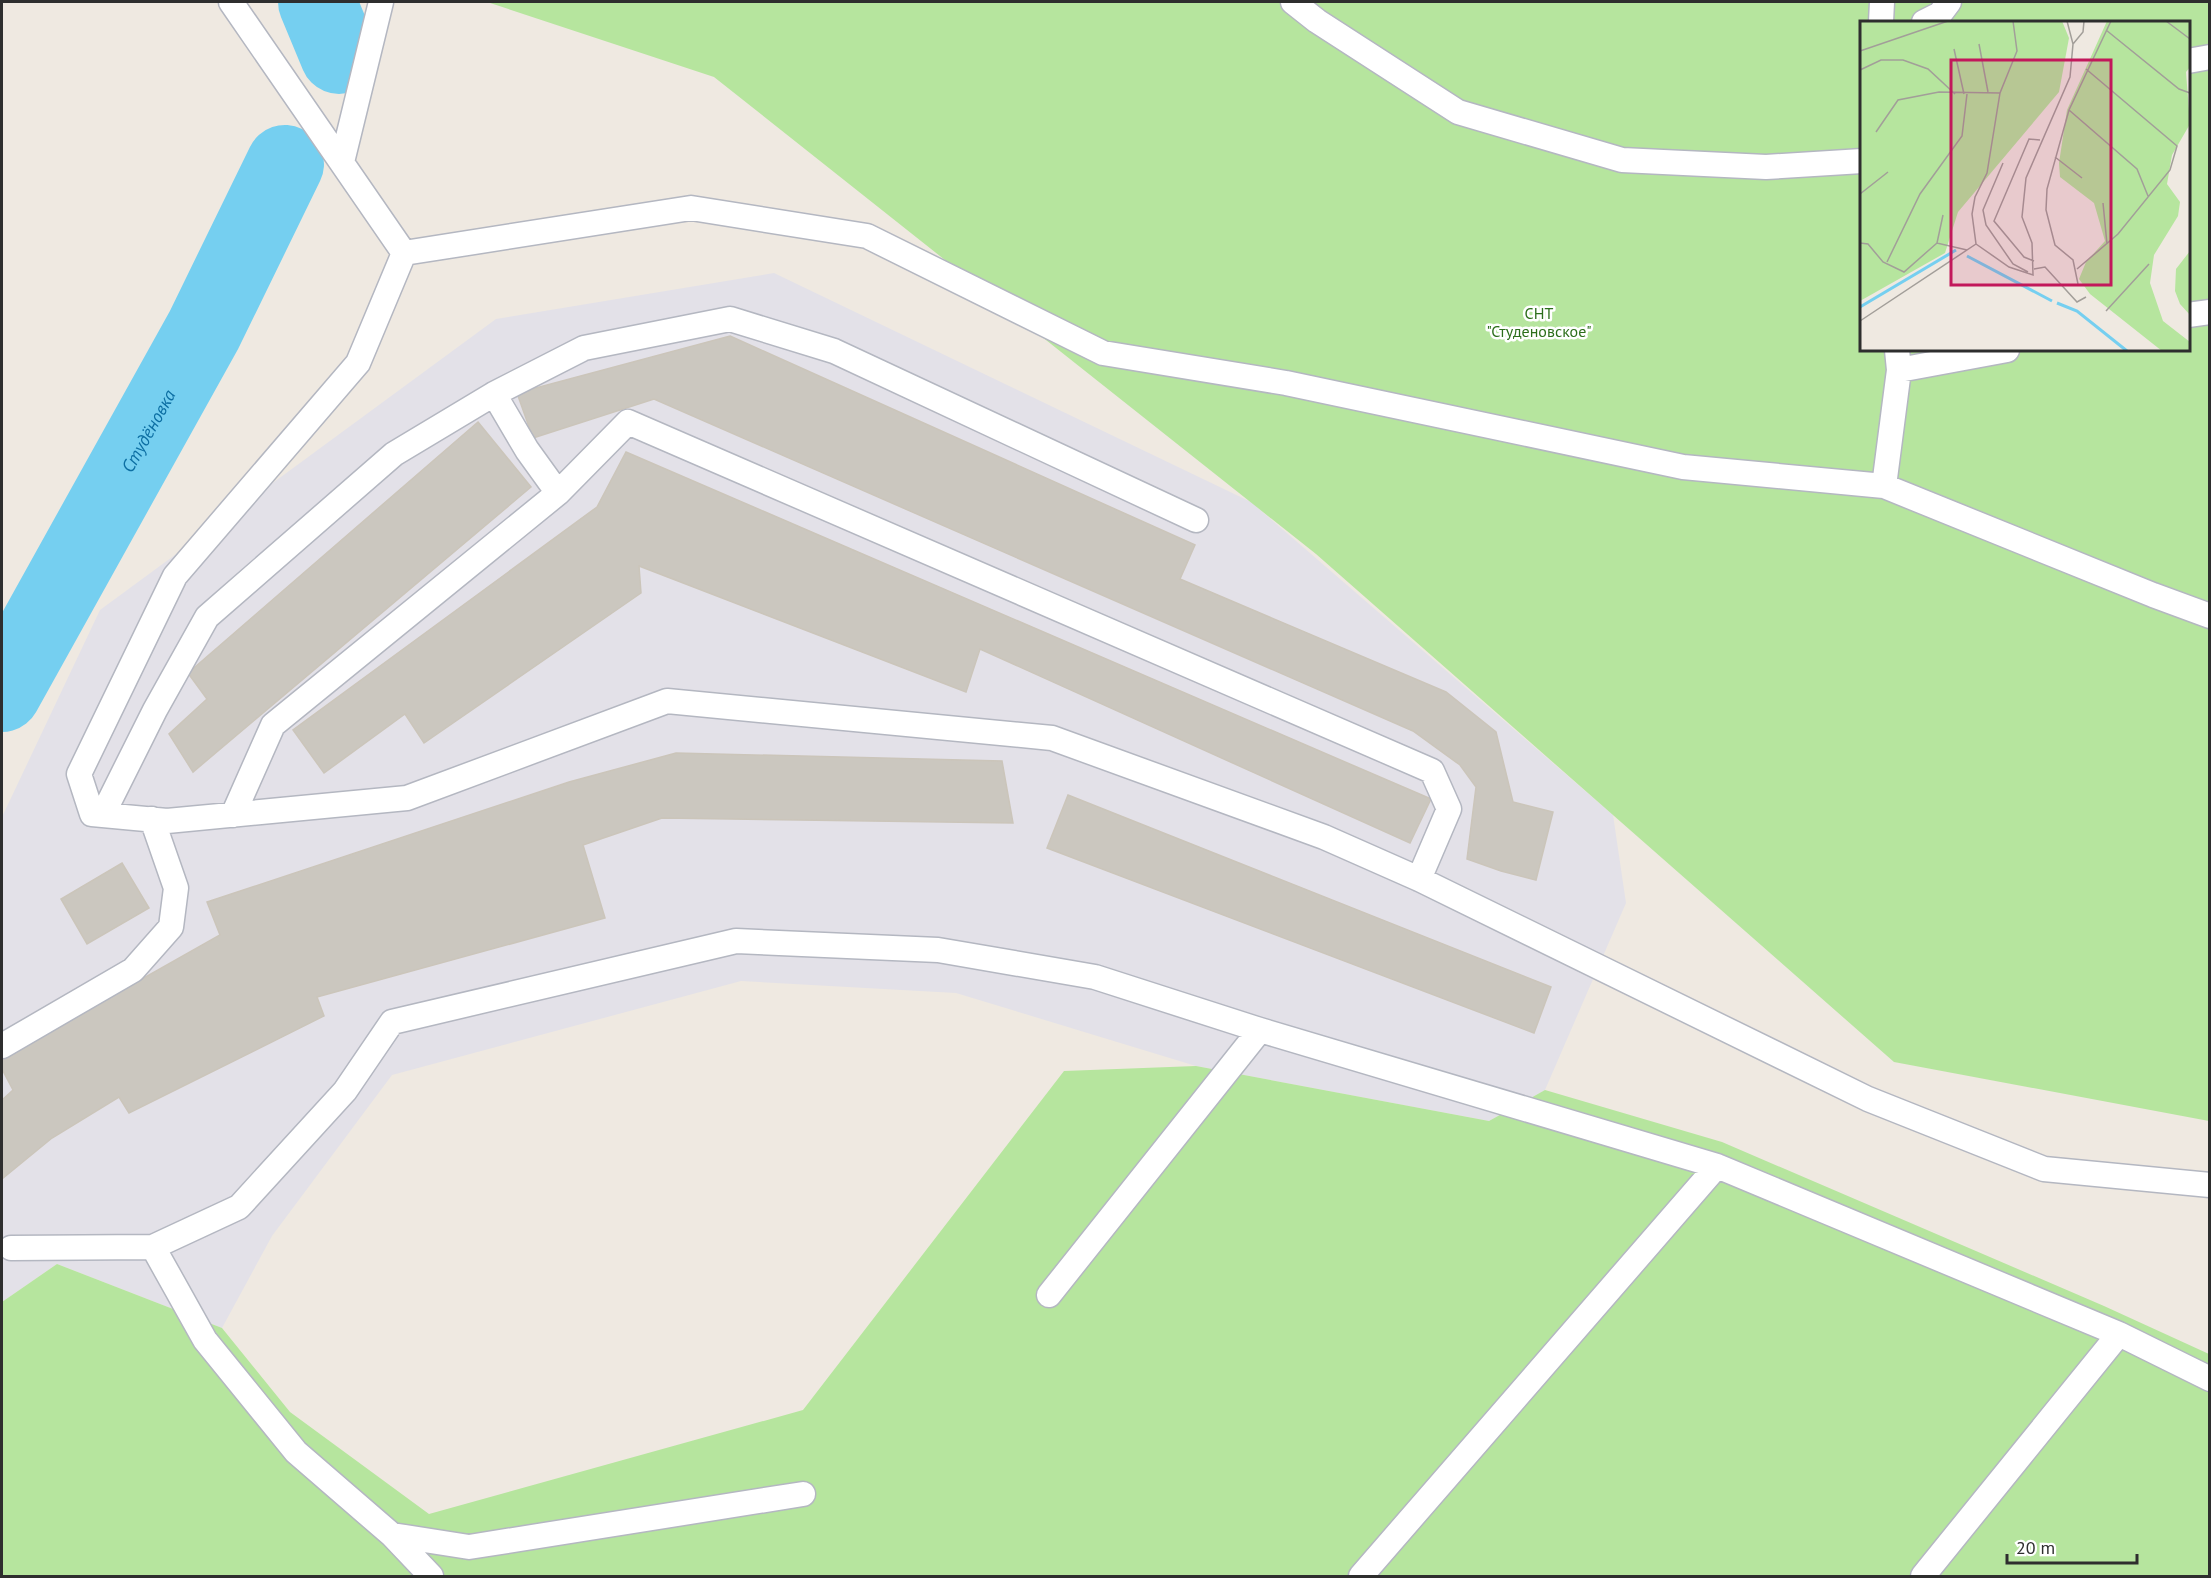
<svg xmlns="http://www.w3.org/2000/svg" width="2211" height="1578" font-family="'PT Sans',sans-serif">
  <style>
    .industrial { fill: #e3e1e8 }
    .green { fill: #b6e59e; fill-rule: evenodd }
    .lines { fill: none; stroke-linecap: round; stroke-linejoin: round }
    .river { stroke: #75cff0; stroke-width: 78 }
    .building { fill: #cbc7bf; stroke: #cbc5ba; stroke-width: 1.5 }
    .lane-casing { stroke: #b4b7c1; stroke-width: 27 }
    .lane { stroke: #fff; stroke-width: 24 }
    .labels { text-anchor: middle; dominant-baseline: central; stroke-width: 5; stroke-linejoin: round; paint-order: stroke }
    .park-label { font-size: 16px; fill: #2c6e1b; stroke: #fff }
    .water-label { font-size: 18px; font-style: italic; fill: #0d6fa3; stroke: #fff }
    .inset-river { fill: none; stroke: #75cff0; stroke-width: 3 }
    .inset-road { fill: none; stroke: #a29e99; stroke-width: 1.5 }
    .view { fill: #c2185b; fill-opacity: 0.15; stroke: #c2185b; stroke-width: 3 }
    .inset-edge { fill: none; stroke: #2e2e2e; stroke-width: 3 }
  </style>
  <rect width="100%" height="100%" fill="#efe9e1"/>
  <path class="industrial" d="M774 273 1251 502 1613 815 1626 903 1545 1090 1489 1121 1196 1066 956 993 741 981 392 1075 272 1236 222 1328 57 1264 2 1302V817L100 610 496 319Z"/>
  <path class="green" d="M487 2H2209V1121L1894 1062 1316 554 714 77ZM1862 22H2188V350H1862Z
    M1196 1066 1489 1121 1545 1090 1722 1142 2104 1306 2209 1354V1576H2V1302L57 1264 222 1328 290 1412 429 1514 803 1410 1064 1071Z"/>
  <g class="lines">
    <g class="river">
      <path d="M317 2 339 55"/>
      <path id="s1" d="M2 693 204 330 285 164"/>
    </g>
  </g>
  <path class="building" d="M730 336 1195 545 1180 579 1446 692 1496 732 1513 802 1553 812 1536 880 1501 871 1467 859 1476 787 1460 765 1413 731 654 399 533 438 517 393Z
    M478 422 531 487 193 772 169 734 207 699 188 673Z
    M626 452 1431 799 1410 843 980 649 966 692 639 566 641 593 424 743 405 714 324 773 293 730 597 507Z
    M676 753 1002 761 1013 823 662 818 583 845 605 918 317 997 324 1016 129 1113 119 1097 52 1138 2 1179V1100L13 1090 2 1069V1058L220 935 207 902 569 782Z
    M1068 795 1551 987 1534 1033 1047 848Z
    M122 863 149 908 87 944 61 899Z"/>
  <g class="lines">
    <defs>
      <path id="lane" d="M231 2 404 253 691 208 867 236 1103 353 1286 383 1683 467 1884 486 2153 595 2210 616
        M1293 2 1317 21 1458 112 1622 160 1766 167 1862 161
        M1881 22 1882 2
        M1924 22 1940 14 1949 2
        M2188 61 2210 57
        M342 162 381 2
        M404 253 358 363 175 576 79 774 92 814 167 821 407 798 667 701 1052 738 1324 837 1419 879 1868 1099 2044 1169 2210 1185
        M2188 315 2210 312
        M1899 370 2007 350
        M494 394 527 450 558 493
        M1884 486 1899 370 1897 350
        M103 814 155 710 207 617 394 454 494 394 584 348 730 319 834 351 1196 520
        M233 815 273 725 558 493 628 422 1432 771 1449 809 1419 879
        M2 1046 133 970 171 927 176 888 152 819
        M153 1247 205 1340 296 1452 392 1535 431 1576
        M11 1248 153 1247 239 1207 345 1091 392 1022 736 941 938 950 1095 977 1260 1030 1717 1166 2119 1334 2210 1379
        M1049 1295 1260 1030
        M392 1535 469 1547 803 1494
        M1361 1576 1717 1166
        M1923 1576 2119 1334"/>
    </defs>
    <use href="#lane" class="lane-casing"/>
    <use href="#lane" class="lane"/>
  </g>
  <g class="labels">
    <g class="park-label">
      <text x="1539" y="313">СНТ<tspan x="1539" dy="18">"Студеновское"</tspan></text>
    </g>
    <g class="water-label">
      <text stroke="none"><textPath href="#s1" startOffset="300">Студёновка</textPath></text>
    </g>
  </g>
  <g transform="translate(1860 21)">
    <rect width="330" height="330" fill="#efe9e1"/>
    <path d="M0 0H202L209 17 199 71 98 191 85 232 0 280ZM247 0H330V46L326 51 330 103 312 134 307 163 320 181 318 195 294 234 290 262 303 300 330 321V330H302L230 273 219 258 226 241 245 220 234 182 200 156 199 142 207 89ZM330 230V294L320 283 315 270 316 248Z" fill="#b6e59e"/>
    <path class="inset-river" d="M107 235 192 280M197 282 217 290 267 330M0 286 96 229"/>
    <path class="inset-road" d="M306 0 330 18M246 9 319 68 330 72M119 23 128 71M213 23 223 11 224 0M94 28 104 73M0 30 88 0M0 49 21 39H43L68 48 95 73M209 89 277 148 288 175M16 111 38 79 79 71 140 72M195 136 222 157M143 142 123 189 126 204 153 243 168 251M0 173 28 151M243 182 247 223M0 222 8 223 23 241 44 251 77 222 107 229M77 222 83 194M116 223 149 246 173 254 172 222 162 196 166 157 210 56 213 23 207 0M174 240 164 236 134 200 169 118 180 119M27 241 60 173 102 115 107 73M174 248 185 246 217 281 226 276M217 248 258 213 310 149 317 125 226 48M218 263 213 239 195 224 186 189 187 168 209 89 251 0M246 290 289 243M0 300 116 223 112 193 115 176 127 152 140 72 157 30 153 0"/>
    <path class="view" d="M91 39H251V264H91Z"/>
    <rect width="330" height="330" class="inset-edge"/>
  </g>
  <rect width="2211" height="1578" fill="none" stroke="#2e2e2e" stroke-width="6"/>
  <path d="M2007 1554v9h130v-9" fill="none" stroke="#2e2e2e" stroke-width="3"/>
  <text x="2016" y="1554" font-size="18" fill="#2e2e2e" stroke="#ffffff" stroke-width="4.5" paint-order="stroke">20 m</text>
</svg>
